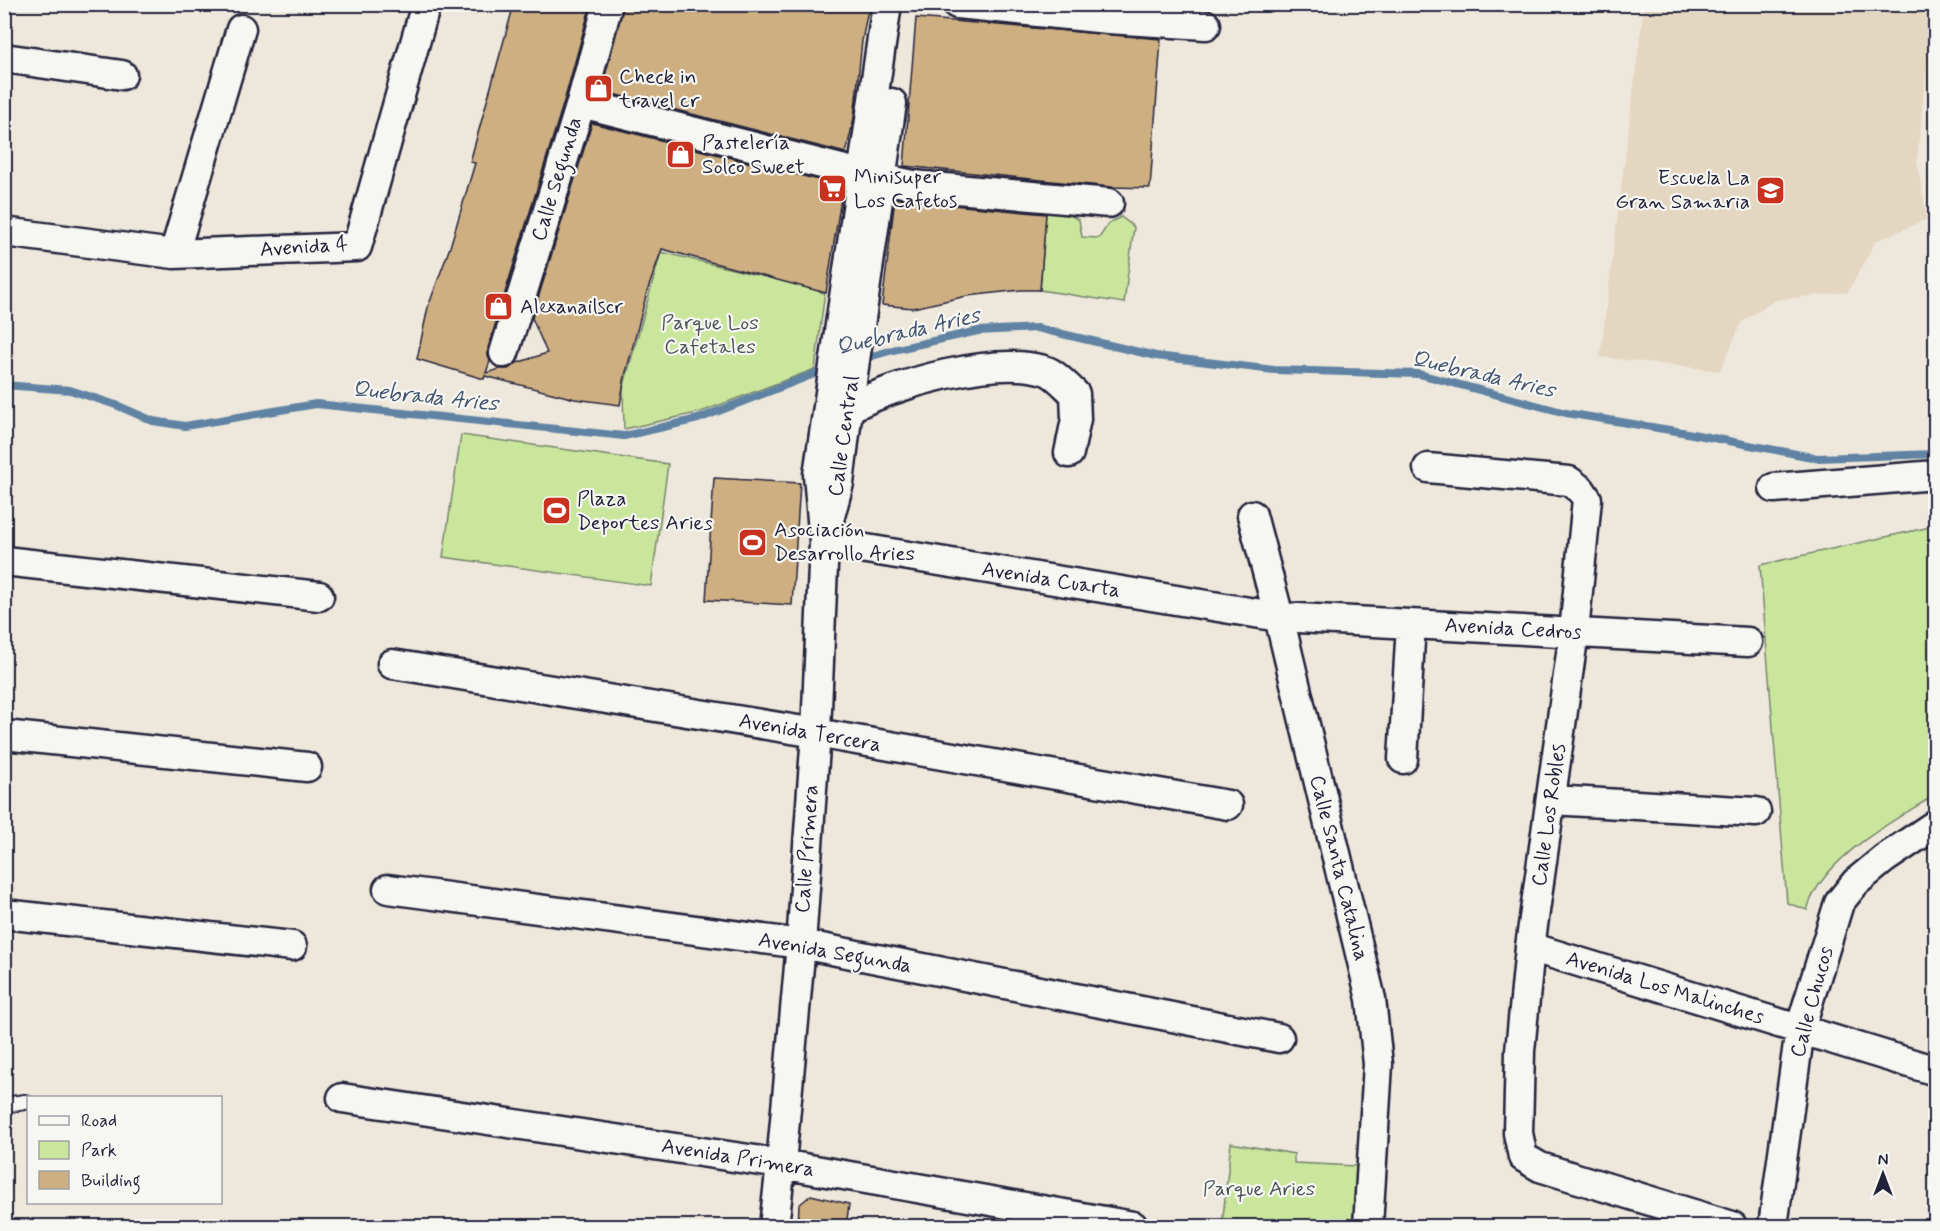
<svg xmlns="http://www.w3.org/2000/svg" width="1940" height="1231" font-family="Mynerve,sans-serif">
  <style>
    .built { fill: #e4d7c1 }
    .green { fill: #cae69d; stroke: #76846c; stroke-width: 1.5 }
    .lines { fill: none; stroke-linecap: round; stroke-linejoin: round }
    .stream { stroke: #6083a3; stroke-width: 8 }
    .building { fill: #ceaf82; stroke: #22223b; stroke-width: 1.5 }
    .lane-casing { stroke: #22223b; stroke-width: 18 }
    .street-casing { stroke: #22223b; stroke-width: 33 }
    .lane { stroke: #f6f6f2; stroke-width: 14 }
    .street { stroke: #f6f6f2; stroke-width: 28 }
    .labels { text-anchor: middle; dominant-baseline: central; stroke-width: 4.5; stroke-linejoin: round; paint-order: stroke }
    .poi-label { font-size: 21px; fill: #22223b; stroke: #f6f6f2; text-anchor: start }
    .street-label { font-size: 21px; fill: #22223b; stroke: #f6f6f2 }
    .park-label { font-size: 21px; fill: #4c5354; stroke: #f6f6f2 }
    .water-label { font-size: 22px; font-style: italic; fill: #41536f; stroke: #f6f6f2 }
  </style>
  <rect width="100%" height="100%" fill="#eee8dc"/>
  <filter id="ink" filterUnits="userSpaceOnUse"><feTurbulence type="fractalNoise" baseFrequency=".0167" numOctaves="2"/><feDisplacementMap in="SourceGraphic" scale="12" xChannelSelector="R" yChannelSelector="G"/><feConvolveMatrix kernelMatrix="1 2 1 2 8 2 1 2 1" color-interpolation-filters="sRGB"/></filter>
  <g filter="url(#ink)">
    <path class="built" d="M1644 5H1934L1928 50 1917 161 1927 219 1876 241 1848 292 1775 300 1742 322 1720 371 1600 357Z"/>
    <path class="green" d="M1046 211 1068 214 1079 220 1082 237 1099 238 1109 223 1121 217 1134 227 1124 303 1040 290Z
      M661 252 825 291 815 369 701 412 624 429 623 389Z
      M461 435 668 464 651 586 443 557Z
      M1935 526V795C1892 822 1822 858 1807 910L1787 903 1760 565Z
      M1231 1143 1294 1154V1163L1356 1166 1354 1226H1222Z"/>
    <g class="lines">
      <path class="stream" d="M862 359 893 350 978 331 1037 328 1156 356 1274 370 1419 374 1566 413 1682 432 1817 458 1936 454
        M4 385 70 390 116 405 153 421 185 426 316 404 624 436 698 419 827 369"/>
    </g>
    <path class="building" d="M514 4H591L565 98 488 348V356L490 361 486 373 500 369H508L517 363 547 353 532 318 592 123 843 186 826 293 662 249 647 292 634 342 625 376 620 405 575 399 485 376 484 379 417 359 428 307 450 247 475 163 470 162Z
      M624 4H869L862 41 854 118 846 153 601 91Z
      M916 18 1161 39 1150 188 1111 187 904 166Z
      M895 198 911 201 1046 214 1040 290H1021L967 296 913 308 882 305Z
      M714 478 800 483 792 605 706 600Z
      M811 1195 849 1204 846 1227H798L799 1205Z"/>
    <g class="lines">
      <defs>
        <path id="lane" d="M4 1105 25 1102"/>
        <path id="street" d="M957 4 1108 19 1206 25
          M4 58 122 75
          M581 103 861 174 913 185 1109 203
          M4 232 174 254 357 247 426 4
          M174 254 241 29
          M504 353 581 103 608 4
          M848 409C893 384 997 354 1047 371 1057 375 1067 387 1075 394L1076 419 1069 453
          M1428 468 1569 481 1581 490 1587 499 1574 632 1530 947 1520 1051 1518 1133 1523 1157 1540 1167 1732 1226
          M1774 488 1936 475
          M1252 515 1279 617 1371 999 1378 1064 1368 1226
          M829 520 839 483 848 409 892 103
          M824 542 1279 617 1748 642
          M4 561 319 596
          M392 664 816 733 1228 805
          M4 735 307 767
          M1403 759 1411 624
          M1552 800 1756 812
          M388 889 801 944 1279 1038
          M4 914 292 946
          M1530 947 1936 1071
          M342 1098 781 1164 1133 1226
          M774 1226 781 1164 801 944 816 733 824 542 818 475 887 4
          M1773 1226 1800 1029 1839 903 1856 882 1884 859 1936 824"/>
      </defs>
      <use href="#lane" class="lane-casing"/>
      <use href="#street" class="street-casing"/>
      <use href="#lane" class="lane"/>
      <use href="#street" class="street"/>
    </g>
  </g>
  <defs>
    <symbol id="shop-square" viewBox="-11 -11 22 22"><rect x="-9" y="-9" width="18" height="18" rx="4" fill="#c8321e" stroke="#f6f6f2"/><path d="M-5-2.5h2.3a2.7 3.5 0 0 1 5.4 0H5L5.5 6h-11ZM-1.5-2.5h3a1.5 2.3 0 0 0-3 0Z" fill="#fff"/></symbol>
    <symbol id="supermarket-square" viewBox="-11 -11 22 22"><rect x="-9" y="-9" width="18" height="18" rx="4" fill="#c8321e" stroke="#f6f6f2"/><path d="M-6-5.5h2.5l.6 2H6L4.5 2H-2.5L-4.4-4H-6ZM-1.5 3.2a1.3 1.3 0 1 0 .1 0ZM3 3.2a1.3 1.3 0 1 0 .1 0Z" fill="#fff"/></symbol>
    <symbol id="school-square" viewBox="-11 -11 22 22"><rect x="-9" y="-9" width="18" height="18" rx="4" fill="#c8321e" stroke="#f6f6f2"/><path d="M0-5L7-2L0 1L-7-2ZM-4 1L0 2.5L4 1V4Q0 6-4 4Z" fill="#fff"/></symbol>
    <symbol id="stadium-square" viewBox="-11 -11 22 22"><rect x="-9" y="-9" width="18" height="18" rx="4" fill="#c8321e" stroke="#f6f6f2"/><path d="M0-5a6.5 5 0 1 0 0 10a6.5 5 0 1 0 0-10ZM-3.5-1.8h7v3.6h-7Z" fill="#fff"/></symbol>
  </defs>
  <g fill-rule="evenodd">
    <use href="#shop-square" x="582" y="72" width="33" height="33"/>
    <use href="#shop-square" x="664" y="138" width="33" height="33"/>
    <use href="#supermarket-square" x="816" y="172" width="33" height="33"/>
    <use href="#school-square" x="1754" y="174" width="33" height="33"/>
    <use href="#shop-square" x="482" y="290" width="33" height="33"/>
    <use href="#stadium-square" x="540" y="494" width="33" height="33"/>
    <use href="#stadium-square" x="736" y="526" width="33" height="33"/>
  </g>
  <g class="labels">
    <g class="poi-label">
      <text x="619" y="77">Check in<tspan x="619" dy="24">travel cr</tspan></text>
      <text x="702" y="143">Pastelería<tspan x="702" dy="24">Solco Sweet</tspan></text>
      <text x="854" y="177">Minisuper<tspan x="854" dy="24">Los Cafetos</tspan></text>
      <text x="1750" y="178" text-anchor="end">Escuela La<tspan x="1750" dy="24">Gran Samaria</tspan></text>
      <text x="520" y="307">Alexanailscr</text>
      <text x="577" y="499">Plaza<tspan x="577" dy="24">Deportes Aries</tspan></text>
      <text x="774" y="530">Asociación<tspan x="774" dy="24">Desarrollo Aries</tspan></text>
    </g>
    <g class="street-label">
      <text transform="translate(557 179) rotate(-73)">Calle Segunda</text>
      <text transform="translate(304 247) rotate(-4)">Avenida 4</text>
      <text transform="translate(844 436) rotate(-82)">Calle Central</text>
      <text transform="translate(1051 580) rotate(9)">Avenida Cuarta</text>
      <text transform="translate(1513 629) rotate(3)">Avenida Cedros</text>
      <text transform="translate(810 733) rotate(10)">Avenida Tercera</text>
      <text transform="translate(1549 815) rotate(-82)">Calle Los Robles</text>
      <text transform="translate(807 849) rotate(-86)">Calle Primera</text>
      <text transform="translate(1339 868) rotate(76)">Calle Santa Catalina</text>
      <text transform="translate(835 953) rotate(10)">Avenida Segunda</text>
      <text transform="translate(1665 988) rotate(17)">Avenida Los Malinches</text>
      <text transform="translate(1812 1002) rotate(-75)">Calle Chucos</text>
      <text transform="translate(738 1158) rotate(9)">Avenida Primera</text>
    </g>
    <g class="park-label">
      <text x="710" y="323">Parque Los<tspan x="710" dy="24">Cafetales</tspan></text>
      <text x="1259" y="1189">Parque Aries</text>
    </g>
    <g class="water-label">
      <text transform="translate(908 332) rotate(-13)">Quebrada Aries</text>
      <text transform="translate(1483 375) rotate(13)">Quebrada Aries</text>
      <text transform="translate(425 397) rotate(6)">Quebrada Aries</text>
    </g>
  </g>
  <rect width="1940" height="1231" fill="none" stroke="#f6f6f2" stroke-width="24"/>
  <rect x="12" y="12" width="1916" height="1207" fill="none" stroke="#22223b" stroke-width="2" filter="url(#ink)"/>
  <rect x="27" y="1096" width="195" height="108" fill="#f6f6f2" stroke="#a1a1a9" stroke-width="1.5"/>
  <rect x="39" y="1116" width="30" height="9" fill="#f6f6f2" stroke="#a1a1a9" stroke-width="1.5"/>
  <text x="81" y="1126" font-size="18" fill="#22223b">Road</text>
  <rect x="39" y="1141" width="30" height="18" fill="#cae69d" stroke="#a1a1a9" stroke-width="1.5"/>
  <text x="81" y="1156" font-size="18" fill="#22223b">Park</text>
  <rect x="39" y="1171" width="30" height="18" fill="#ceaf82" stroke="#a1a1a9" stroke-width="1.5"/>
  <text x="81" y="1186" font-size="18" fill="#22223b">Building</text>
  <g transform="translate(1883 1174)" stroke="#f6f6f2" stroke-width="4.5" paint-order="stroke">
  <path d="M0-4.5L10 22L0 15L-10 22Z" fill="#22223b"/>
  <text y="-9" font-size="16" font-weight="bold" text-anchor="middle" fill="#22223b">N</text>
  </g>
</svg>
